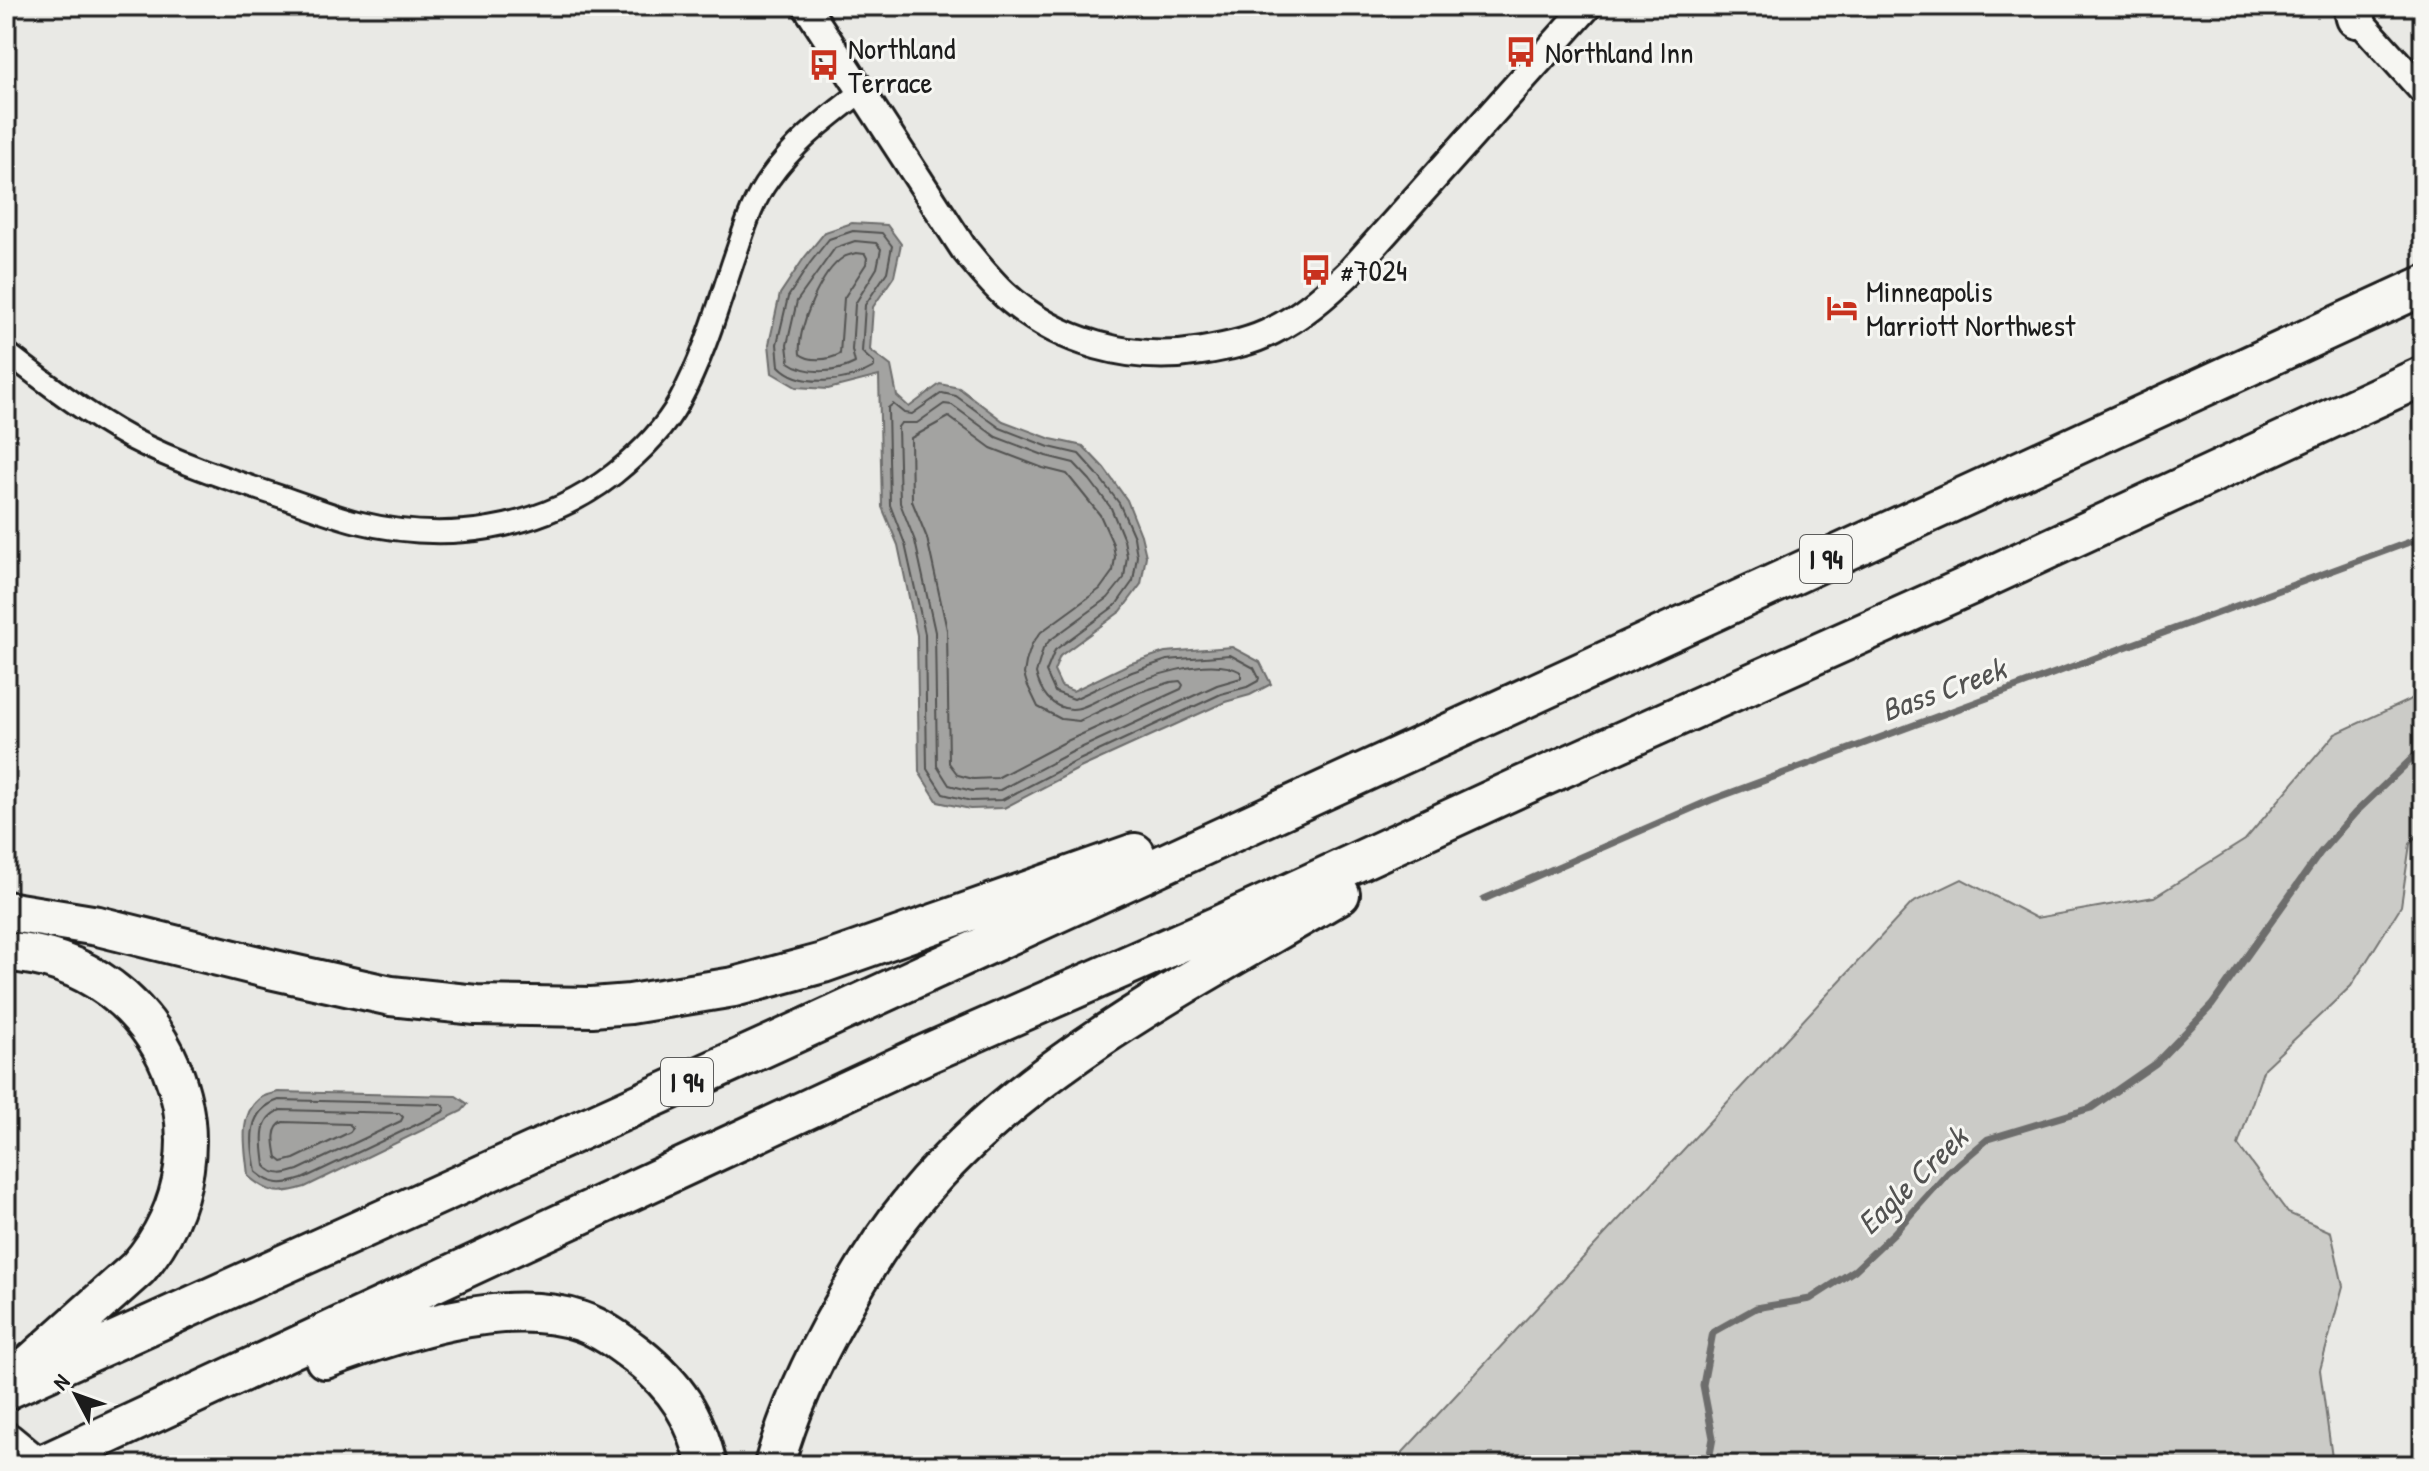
<svg xmlns="http://www.w3.org/2000/svg" width="2429" height="1471" font-family="'Patrick Hand',sans-serif">
  <style>
    .green { fill: #cbcbc7; stroke: #747472; stroke-width: 2 }
    .water { fill: #a3a3a1; stroke: #6d6d6c; stroke-width: 2 }
    .lines { fill: none; stroke-linecap: round; stroke-linejoin: round }
    .shore { stroke: #525251; stroke-width: 2 }
    .stream { stroke: #6d6d6c; stroke-width: 7 }
    .minor-casing { stroke: #1c1c1c; stroke-width: 26 }
    .tertiary-casing { stroke: #1c1c1c; stroke-width: 32 }
    .motorway-casing { stroke: #1c1c1c; stroke-width: 44 }
    .minor { stroke: #f6f6f2; stroke-width: 20 }
    .tertiary { stroke: #f6f6f2; stroke-width: 26 }
    .motorway { stroke: #f6f6f2; stroke-width: 38 }
    .labels { text-anchor: middle; dominant-baseline: central; stroke-width: 6; stroke-linejoin: round; paint-order: stroke }
    .shield { fill: #f6f6f2; stroke: #5d5d5c; stroke-width: 2 }
    .shield-label { font-size: 28px; font-weight: bold; fill: #1c1c1c }
    .poi-label { font-size: 30px; fill: #1c1c1c; stroke: #f6f6f2; text-anchor: start }
    .water-label { font-size: 32px; font-style: italic; fill: #525251; stroke: #f6f6f2 }
  </style>
  <rect width="100%" height="100%" fill="#e9e9e5"/>
  <filter id="ink" filterUnits="userSpaceOnUse"><feTurbulence type="fractalNoise" baseFrequency=".0125" numOctaves="2"/><feDisplacementMap in="SourceGraphic" scale="16" xChannelSelector="R" yChannelSelector="G"/><feConvolveMatrix kernelMatrix="1 2 1 2 8 2 1 2 1" color-interpolation-filters="sRGB"/></filter>
  <g filter="url(#ink)">
    <path class="green" d="M2411 699 2423 700V829L2410 844 2401 906 2351 986 2264 1068 2238 1145 2288 1213 2331 1232 2343 1286 2320 1370 2333 1465H1391L1912 903 1962 879 2036 918 2154 897 2245 840 2335 734Z"/>
    <path class="water" d="M852 223 887 225 901 244 894 276 873 307 870 350 891 366 897 396 909 407 940 384 959 388 1003 421 1051 439 1083 446 1104 468 1127 500 1141 535 1146 556 1141 584 1121 611 1060 656 1054 671 1061 686 1073 691 1129 664 1165 652 1232 647 1260 662 1271 684 1250 695 1225 702 1080 768 1004 808 970 809 938 802 919 772 917 635 898 545 882 507 879 376 828 389 796 387 772 373 769 344 780 294 804 258 825 232Z
      M278 1092 456 1096 468 1104 462 1111 305 1187C279 1195 269 1194 248 1176 246 1151 237 1117 259 1099 263 1095 273 1094 278 1092Z"/>
    <g class="lines">
      <path class="shore" d="M853 231 882 233 892 246 887 272 865 305 862 352 874 363V367C849 382 801 389 779 366L777 344 788 297 810 263 829 239Z
        M855 241 876 243 881 249 877 268 855 304 852 350 855 363C836 373 807 375 789 362L787 345 797 301 835 248Z
        M856 253 865 254 867 258 866 264 844 298 840 354C829 360 810 362 800 354 797 328 821 271 844 257 847 255 852 254 856 253Z
        M942 393 956 396 1000 428 1049 447 1079 454 1097 474 1119 503 1134 537 1137 556 1133 581 1116 605 1055 650 1046 672 1055 692 1074 699 1132 672 1167 660 1230 655 1254 668 1259 678 1258 681 1247 687 1221 694 1077 761 1002 800 971 801 943 794 927 769 925 634 905 544 890 505 888 408 893 404 904 413 912 414Z
        M944 404 952 405 996 437 1046 456 1074 463 1090 480 1111 508 1124 540 1127 556 1124 578 1108 598 1049 641 1043 649 1036 673C1040 691 1051 709 1072 709 1085 709 1100 698 1112 693 1143 678 1209 654 1241 672V678L1217 685 1072 752 1000 790 972 791 949 785 937 766 935 632 915 541 900 503 898 427 901 423H917Z
        M949 417 991 448 1043 468 1067 474 1100 515 1113 544 1115 557 1113 571 1100 589 1041 632 1032 644 1026 662 1024 674 1027 684 1038 707 1061 719 1079 721 1140 692 1171 682 1180 681 1183 685 1181 689 1067 741 997 778 973 779 958 775 949 763 947 630 927 538 912 501 911 438Z
        M279 1100 441 1104 445 1108 443 1112 302 1179C284 1185 272 1186 256 1172 251 1143 245 1111 279 1100Z
        M281 1110 399 1113 403 1117 401 1121 298 1170C286 1174 275 1177 265 1166 263 1146 256 1118 281 1110Z
        M283 1122 349 1124 353 1128 350 1132 294 1159 282 1162 277 1158C275 1146 270 1128 283 1122Z"/>
      <path class="stream" d="M1484 899 1711 800 2423 537
        M1708 1465 1713 1438 1703 1385 1713 1332 1756 1308 1810 1299 1855 1270 1894 1233 1948 1173 1988 1139 2091 1108 2156 1063 2212 1005 2320 853 2355 813 2423 748"/>
      <defs>
        <path id="minor" d="M6 352C45 382 86 414 130 438 180 464 234 481 288 499 311 507 333 516 357 522 446 544 541 531 614 474 639 454 663 431 679 402 703 358 717 310 733 262 743 234 751 203 769 179 796 141 825 120 861 92"/>
        <path id="tertiary" d="M806 6 964 249C977 265 989 280 1004 294 1057 343 1133 363 1202 351 1226 347 1251 342 1272 331 1302 316 1326 295 1350 272L1588 6
          M2346 6 2423 91"/>
        <path id="motorway" d="M2353 6 2356 18
          M6 911 98 926 270 969 391 996 476 1005 592 1007 630 1004 734 987 823 963 1135 853
          M6 952C167 960 242 1148 138 1268L24 1370
          M325 1359C398 1332 503 1296 580 1321 601 1328 620 1342 637 1355 677 1387 695 1415 707 1465
          M6 1390 778 1041 2423 286
          M6 1442 34 1465
          M42 1465 926 1054 1220 925 1524 785 1975 583 2423 376
          M774 1465C789 1411 813 1359 841 1310 862 1271 886 1233 914 1199 1027 1063 1191 982 1340 894"/>
      </defs>
      <use href="#minor" class="minor-casing"/>
      <use href="#tertiary" class="tertiary-casing"/>
      <use href="#motorway" class="motorway-casing"/>
      <use href="#minor" class="minor"/>
      <use href="#tertiary" class="tertiary"/>
      <use href="#motorway" class="motorway"/>
    </g>
  </g>
  <defs>
    <symbol id="bus-bare" viewBox="-9 -9 18 18"><path d="M-5-6H5V4H4V6H2V4H-2V6H-4V4H-5ZM-3.5-4V0h7V-4ZM-3.5 1.2v1.5H-2V1.2ZM2 1.2v1.5H3.5V1.2Z" fill="#c8321e" stroke="#f6f6f2" stroke-width="2.5" paint-order="stroke"/></symbol>
    <symbol id="hotel-bare" viewBox="-9 -9 18 18"><path d="M-6-4.5h1.5V1H6V5H4.5V3h-9V5H-6ZM-4 0a1.8 1.8 0 1 1 3.6 0ZM.5 0V-2.5h3Q6-2.5 6 0Z" fill="#c8321e" stroke="#f6f6f2" stroke-width="2.5" paint-order="stroke"/></symbol>
  </defs>
  <g fill-rule="evenodd">
    <use href="#bus-bare" x="1499" y="30" width="44" height="44"/>
    <use href="#bus-bare" x="802" y="43" width="44" height="44"/>
    <use href="#bus-bare" x="1294" y="248" width="44" height="44"/>
    <use href="#hotel-bare" x="1820" y="286" width="44" height="44"/>
  </g>
  <g class="labels">
    <g class="shield">
      <rect x="1800" y="535" width="52" height="48" rx="6"/>
      <rect x="661" y="1058" width="52" height="48" rx="6"/>
    </g>
    <g class="shield-label">
      <text x="1826" y="559">I 94</text>
      <text x="687" y="1082">I 94</text>
    </g>
    <g class="poi-label">
      <text x="848" y="48">Northland<tspan x="848" dy="34">Terrace</tspan></text>
      <text x="1545" y="52">Northland Inn</text>
      <text x="1340" y="270">#7024</text>
      <text x="1866" y="291">Minneapolis<tspan x="1866" dy="34">Marriott Northwest</tspan></text>
    </g>
    <g class="water-label">
      <text transform="translate(1943 689) rotate(-20)">Bass Creek</text>
      <text transform="translate(1912 1180) rotate(-44)">Eagle Creek</text>
    </g>
  </g>
  <rect width="2429" height="1471" fill="none" stroke="#f6f6f2" stroke-width="32"/>
  <rect x="16" y="16" width="2397" height="1439" fill="none" stroke="#1c1c1c" stroke-width="3" filter="url(#ink)"/>
  <g transform="translate(76 1395) rotate(311)" stroke="#f6f6f2" stroke-width="6" paint-order="stroke">
  <path d="M0-6L14 30L0 20L-14 30Z" fill="#1c1c1c"/>
  <text y="-12" font-size="22" font-weight="bold" text-anchor="middle" fill="#1c1c1c">N</text>
  </g>
</svg>
